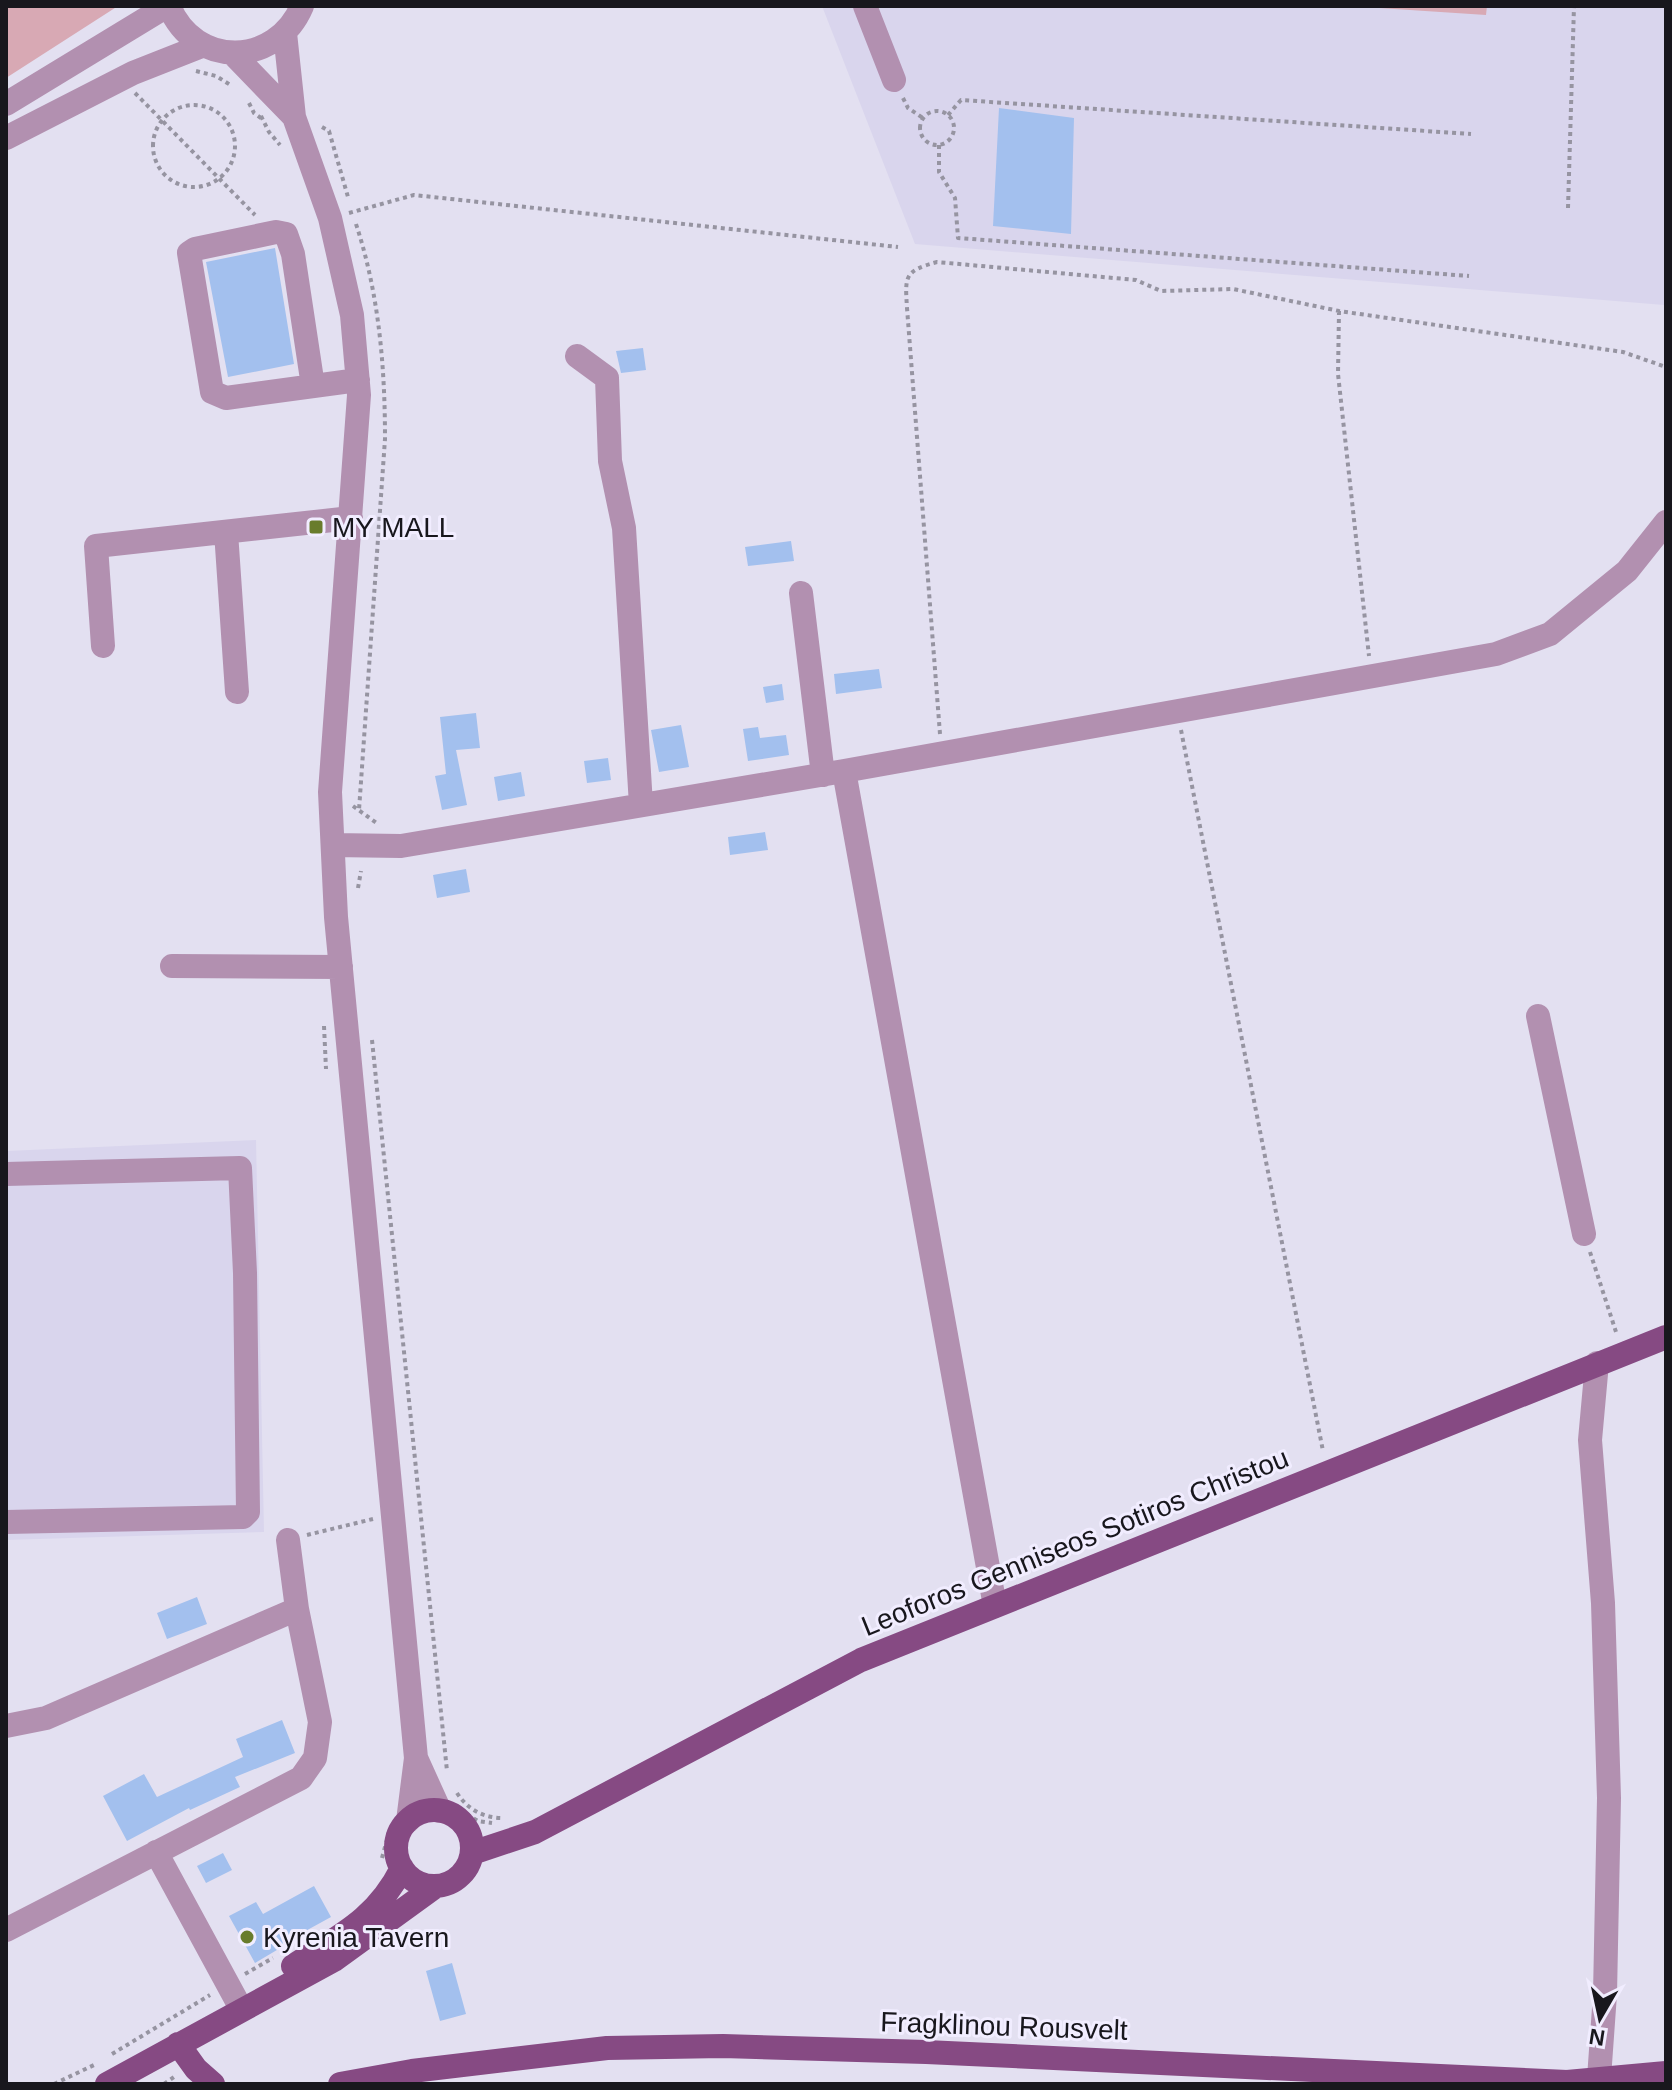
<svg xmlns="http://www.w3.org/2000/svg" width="1672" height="2090" font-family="Arial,sans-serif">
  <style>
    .built { fill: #d9d5ed }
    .green { fill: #d8a9b4 }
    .building { fill: #a3c0ee }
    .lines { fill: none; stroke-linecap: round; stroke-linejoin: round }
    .path { stroke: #9694a1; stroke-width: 4; stroke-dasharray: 4 4; stroke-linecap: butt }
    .minor { stroke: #b290b0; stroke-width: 24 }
    .major { stroke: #864a83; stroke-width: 24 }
    .poi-dot { fill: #697c2c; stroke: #f1edff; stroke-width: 3 }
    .labels { text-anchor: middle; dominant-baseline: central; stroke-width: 6; stroke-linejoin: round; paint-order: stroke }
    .poi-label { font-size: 28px; fill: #18171d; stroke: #f1edff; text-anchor: start }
    .street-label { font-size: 28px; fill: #18171d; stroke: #f1edff }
  </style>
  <rect width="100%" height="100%" fill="#e3e0f1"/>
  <path class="built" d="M822 6H1666L1664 305 915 244Z
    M6 1129 7 1151 256 1140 264 1532 6 1540Z"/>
  <path class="green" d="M6 6H118L6 78Z
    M1349 6H1487L1486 15Z"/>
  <path class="building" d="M999 108 1074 118 1071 234 993 226Z
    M275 248 294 364 228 377 206 262Z
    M643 348 646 370 621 373 616 351Z
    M791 541 794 561 748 566 745 547Z
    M879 669 882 688 836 694 834 674Z
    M782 684 784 700 766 703 763 687Z
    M476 713 480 748 456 750 467 805 442 810 435 776 446 774 440 717Z
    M681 725 689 767 659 772 651 730Z
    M758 727 760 738 786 735 789 755 748 761 743 729Z
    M608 758 611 780 587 783 584 761Z
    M521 772 525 796 498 801 494 777Z
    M765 832 768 850 730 855 728 837Z
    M466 869 470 892 437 898 433 875Z
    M197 1597 207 1624 167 1639 157 1613Z
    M282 1720 295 1753 235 1777 240 1787 190 1810 189 1808 127 1841 103 1796 144 1774 157 1797 243 1757 236 1739Z
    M223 1853 232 1870 206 1883 197 1866Z
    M314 1886 331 1917 280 1945 282 1947 255 1963 229 1916 256 1902 263 1914Z
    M452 1963 466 2014 440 2021 426 1971Z"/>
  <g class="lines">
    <path class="path" d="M196 71 216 76 232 86
      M135 93 255 215
      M903 98 908 108 923 118
      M249 103 254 113 261 118
      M153 146a41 41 0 1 1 82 0a41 41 0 1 1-82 0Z
      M920 128a17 17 0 1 1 34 0a17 17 0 1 1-34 0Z
      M948 115 961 100 1471 134
      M261 116 269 132 280 145
      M322 127 329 131 348 197
      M939 145V172L955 198 958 238 1469 276
      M1568 208 1574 6
      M349 213 414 195 898 247
      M356 224C379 294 385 367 385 439L359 810
      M1339 311 1338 374 1369 656
      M1181 730 1323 1451
      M940 734 907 308C905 276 904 271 937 262L1136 280 1161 291 1233 289 1339 311 1623 352 1666 367
      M353 806 378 824
      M358 888 361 871
      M324 1026 326 1069
      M372 1040 447 1771
      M1590 1252 1617 1335
      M307 1535 373 1519
      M457 1793C468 1810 484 1818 503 1818
      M460 1810 478 1821 492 1823
      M382 1858 389 1832
      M245 1974 273 1958
      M112 2054 210 1995
      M54 2084 94 2065
      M164 2084 174 2077"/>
    <path class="minor" d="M169 6C195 69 276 67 302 6
      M865 6 894 80
      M285 33 294 117 330 218 352 315 359 395 330 792 336 917 416 1758 408 1821
      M232 53 294 117
      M6 104 167 6
      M6 138 133 73 204 45
      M577 356 607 378 610 461 624 528 641 805
      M313 386 293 254 286 234 276 232 195 249 189 253 212 392 226 398 358 380
      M226 532 237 692
      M801 593 823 775
      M103 646 96 546 351 518
      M844 771 995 1606
      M333 845 401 846 844 771 1496 654 1550 634 1627 571 1666 522
      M172 966 341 967
      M1538 1016 1584 1234
      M6 1174 240 1168 245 1273 248 1512 243 1517 6 1522
      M1597 1363 1590 1440 1603 1603 1609 1798 1605 1994 1599 2078
      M6 1726 46 1718 297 1609
      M416 1758 440 1811
      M156 1852 238 2003
      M6 1930 301 1778 315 1758 320 1722 297 1609 288 1540"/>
    <path class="major" d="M396 1848a38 38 0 1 1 76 0a38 38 0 1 1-76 0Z
      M472 1853 535 1832 861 1660 1666 1337
      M293 1966C339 1936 376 1920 402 1868
      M178 2044 196 2069 213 2084
      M107 2084 334 1960 436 1886
      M340 2084 412 2071 607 2048 723 2046 926 2052 1567 2082 1666 2073"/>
  </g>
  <g class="poi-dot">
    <rect x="308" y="519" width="16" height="16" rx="4"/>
    <circle cx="247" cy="1937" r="8"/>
  </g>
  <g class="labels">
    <g class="poi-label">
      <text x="332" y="527">MY MALL</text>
      <text x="263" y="1937">Kyrenia Tavern</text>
    </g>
    <g class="street-label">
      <text transform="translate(1075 1542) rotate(-22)">Leoforos Genniseos Sotiros Christou</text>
      <text transform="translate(1004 2026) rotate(2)">Fragklinou Rousvelt</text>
    </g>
  </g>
  <rect width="1672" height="2090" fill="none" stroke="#18171d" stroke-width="16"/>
  <g transform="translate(1600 2018) rotate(189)" stroke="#f1edff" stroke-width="6" paint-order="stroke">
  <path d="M0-6L14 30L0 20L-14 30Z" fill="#18171d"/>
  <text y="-12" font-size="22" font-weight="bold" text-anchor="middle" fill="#18171d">N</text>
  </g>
</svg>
